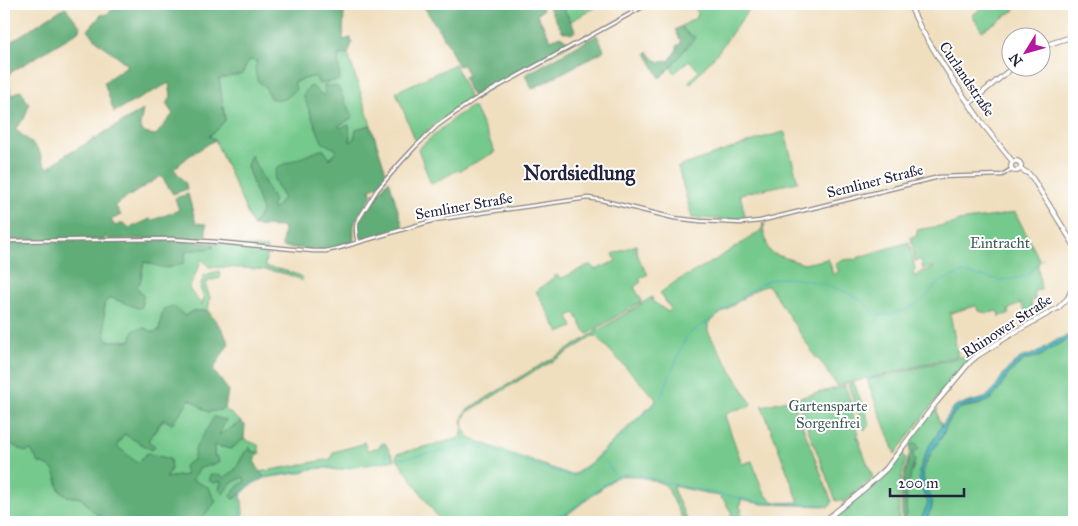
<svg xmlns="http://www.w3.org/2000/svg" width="1078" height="526" font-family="'IM FELL Great Primer',serif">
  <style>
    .green { fill: #75c98c; stroke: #4c7664; fill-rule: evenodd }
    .forest { fill: #60ad78; stroke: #41685a }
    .water { fill: #3eafb7; stroke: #306879 }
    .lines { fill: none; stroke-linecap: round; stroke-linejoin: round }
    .stream { stroke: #3eafb7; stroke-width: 1 }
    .minor-casing { stroke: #89807d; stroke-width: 5 }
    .major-casing { stroke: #89807d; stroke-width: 6 }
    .minor { stroke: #fff; stroke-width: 2.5 }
    .major { stroke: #fff; stroke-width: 4 }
    .labels { text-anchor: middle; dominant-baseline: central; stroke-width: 4; stroke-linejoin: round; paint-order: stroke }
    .street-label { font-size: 15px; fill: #22223b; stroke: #fff }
    .park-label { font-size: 15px; fill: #3f5c57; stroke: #fff }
    .district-label { font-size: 20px; font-weight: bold; fill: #22223b; stroke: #fff }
  </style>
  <rect width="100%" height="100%" fill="#fff"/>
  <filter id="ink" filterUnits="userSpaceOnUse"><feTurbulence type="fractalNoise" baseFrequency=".02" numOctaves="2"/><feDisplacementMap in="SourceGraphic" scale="10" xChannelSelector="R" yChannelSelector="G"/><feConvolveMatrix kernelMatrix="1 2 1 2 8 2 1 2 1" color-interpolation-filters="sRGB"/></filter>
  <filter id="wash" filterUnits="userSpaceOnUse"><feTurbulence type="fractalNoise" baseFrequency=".0096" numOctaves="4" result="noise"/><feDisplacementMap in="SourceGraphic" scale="20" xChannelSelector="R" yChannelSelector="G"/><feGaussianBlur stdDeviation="1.12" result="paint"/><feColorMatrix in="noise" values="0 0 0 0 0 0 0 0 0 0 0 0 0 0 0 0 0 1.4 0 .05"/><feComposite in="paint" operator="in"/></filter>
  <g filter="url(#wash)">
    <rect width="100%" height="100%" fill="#f0dfbf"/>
    <path class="green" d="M561 4H602L571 21Z
      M695 4H753L718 52 690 84 688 82 699 71 689 60 675 73 670 68 695 37 686 33 682 26 697 17 698 14 695 8 697 6Z
      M990 4H1011L1015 10 982 31 972 15Z
      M348 54 371 125 356 129 354 139 350 142 349 125 340 128 338 125 353 118 325 95 320 94 312 86 337 150 330 159 274 179 283 198 275 209 271 207 247 166 262 211 253 226 215 140 209 136 216 131 225 120 219 79 242 74 249 60 257 61V80L266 88 270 98 294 82 316 76 338 55Z
      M455 64 470 99 428 130 416 142 396 92Z
      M471 107H474L495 152 459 171 458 170 431 184 418 149 454 118Z
      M784 132 785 133 798 182 740 194 746 220 692 218 678 167 765 137Z
      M1015 212 1039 259 1038 265 1041 290 1034 291 1035 300 1031 301 1033 318 1030 319 1020 303 1008 310 1009 314 999 316 998 311 988 313 978 311 977 307 975 306 950 313 958 356 866 379 865 378 864 379 837 386 818 358H816L776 296 768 285 755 290 717 316 708 324V331L711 337 751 403 749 407C740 409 730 409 725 416L742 464 752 461C756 472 762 494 771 500 775 504 793 502 799 502L762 406 792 399 832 502 831 505 828 507 825 506 762 504 741 500 740 507 742 511 740 512 745 522H734L731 515 732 512H731L725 502 719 496 674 486 673 489 688 522H684L667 487 665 485C652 479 628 472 615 478L568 514 542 522H441L396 457 397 454 400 453 460 438C466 428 458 420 467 410L530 371 559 355 652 297 653 299 651 300 668 312 671 309 660 293 675 282 715 260 756 234 762 229 763 223H764L765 225 763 228 768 248 771 253 804 264 828 259 830 263 833 275 839 271 835 265 841 260 853 259 854 260 859 258V257L909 242 915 269 913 272 914 276 918 275 920 272 933 269V267L923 269 921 260 915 261 911 237 917 235V230L957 223 958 221 997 216ZM594 336 597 337 655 398 656 401 589 464 575 474H569L471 439C463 432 460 420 468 412L531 373 550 363Z
      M213 243 267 248 265 267 283 270 301 276 303 278 302 281C281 267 234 268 209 267L202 259 189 289 202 305 204 298 200 288 204 275 219 271 220 278 208 281 206 287 210 297 208 311H193L185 316 163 309 159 331 153 332 143 328 131 341H108L105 335 104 303 109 298H112L138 308 136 286 140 283 144 262 167 268 184 263 185 251 213 248Z
      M636 245C637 257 641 264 648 274L639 279 641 282 634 287 642 301 588 334 584 330 575 313 568 316 573 327 559 333 536 291 557 275 560 279 591 264 595 270 616 261 613 254Z
      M1074 337V340L1069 342 1073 347H1074V522H925L932 507V501L924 482 923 473 925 467 934 447 942 437 946 427 955 412 960 408 979 405 991 399 1000 388 1009 373 1024 360 1040 356 1058 344Z
      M973 354 974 356 966 362 945 388 895 454 867 380Z
      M854 383 870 425 864 430 848 385Z
      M845 386 854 411 852 413 859 434 857 436 873 478 843 503 841 500 836 501 797 401H794V399Z
      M190 399 208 412 225 409 241 422 218 436 196 447 193 460 186 475 165 478 137 463 116 446 124 434 148 441 164 419 172 424Z
      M937 408C938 416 936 419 942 425L937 435 928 448 921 465 922 490 928 503 920 522H906L904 520 902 522V516L905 518 907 515C903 496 910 479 915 460L913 457V452L918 447 917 444 913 443 910 446 909 441 925 421Z
      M244 439 258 445 260 453 251 451 250 448 245 452 235 470 224 479 220 475 221 481 231 483 243 477 246 481 236 488 233 499 241 494 244 522H194L197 519 199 521 216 501 211 493 192 480 200 468 214 456V445L230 449Z
      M4 440 31 450 39 463C56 467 56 474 59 490L67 496 81 498 96 514 113 522H4Z
      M363 442H364L367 450 380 447 381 444 385 443 395 460 337 470 327 468 310 469 302 473H297L264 478 260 472 331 459 333 452 362 444Z
      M907 445 903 455 906 458 899 488V522H825L832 517 834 518V516L845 507 849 508 848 504 880 478 895 461Z"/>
    <path class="forest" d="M119 4H358L362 5 344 11 343 40 351 38 352 43 348 54 338 55 340 80 319 84 315 76 294 82 296 89C287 99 284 102 270 98L266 88 257 80 255 68 257 61 249 60 242 74 219 79 225 120 216 131 209 136 215 140 189 156 174 169 186 184 187 189 173 194 161 176 115 205 121 215 111 220 115 226 123 223 130 228 150 219 153 220 179 210 175 198 188 194 196 223 206 224V240L170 238 109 239 107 237 104 239 4 240V46L65 7 80 26 79 30 73 35 13 71 8 76 11 96 21 90 29 105 24 119 15 129C22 135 30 141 37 148 43 155 39 161 48 168L68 153 75 150 143 110 140 126 144 133 156 135 173 114 166 104 171 97 169 83 114 112 104 82 128 65 98 42 88 30 101 15 107 14Z
      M422 4H540L543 10 537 14 551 40 560 36 569 42 567 46 474 97C469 93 466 83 464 77L468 75 463 65 458 66 448 44Z
      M547 4H561L576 31 571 34 562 31Z
      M682 26 686 33 695 37 670 68 660 78 646 53 648 51C654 61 659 64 670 60L677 49V45H680L681 41 675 30Z
      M597 35 604 50 602 52 532 89 525 75Z
      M324 85 338 87 353 118 338 126 340 128 349 125 350 142 354 139 356 129 371 125 387 176 379 186 370 189 372 196C366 205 356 216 354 226 353 232 355 237 353 243L338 247 320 250 282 247 284 227 253 226 262 211 247 166 251 155 274 201 271 207 275 209 283 198 274 179 277 167 323 149 330 159 337 150 322 142 303 95 308 88 312 86 320 94 325 95Z
      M389 180 403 227 365 239 360 237C359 235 357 233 357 230 358 219 381 190 389 180Z
      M171 240 213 243V248L186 251 184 263C176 265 168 269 160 267 155 265 150 263 144 262L140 283 136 286 143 296 142 307 138 308 112 298H109L104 304 105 335 108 341H130L134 330 144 328 153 332 159 331 163 309 173 306 185 316 193 311H208L222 329 229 343 213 370 228 390 225 409 208 412 190 399 172 424 163 419 148 441 155 446 152 450 124 434 117 446 137 463 147 453 170 459 171 469 166 478 186 475 184 466 193 460 196 447 214 417 226 420 219 435 241 422 245 425 244 439 230 449 214 445V456L218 457 219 463 200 468 192 480 210 488 211 493 216 501 200 521 197 519 194 522H113L96 514 81 498 67 496 59 489C56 474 56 467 39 463L31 450 25 452 4 440V242Z
      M913 443H916L919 449 913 452V457L915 460C910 479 903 496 907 515L905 518 902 516 901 489 910 451V446Z
      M250 447 251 451 260 453 254 461 264 478 251 485 241 494 233 499 231 495 236 488 245 481 243 477 231 483 223 494 219 490 221 481 214 483 208 480 210 475H220L224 478 235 470 245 452Z"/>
    <path class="water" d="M1074 333V337C1068 340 1062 342 1057 345 1051 348 1046 353 1041 356 1036 358 1031 358 1026 359 1023 360 1011 371 1009 374 1002 381 1000 392 991 399 980 407 968 403 959 409 949 415 946 429 941 438 934 448 928 456 924 468 919 485 933 493 932 505 931 511 927 517 925 522H920L928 503 920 486 919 472 928 448 937 435 940 428 954 407 958 405 985 398 994 389 1005 372 1020 358 1036 353 1057 340Z"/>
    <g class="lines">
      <path class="stream" d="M948 278 961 273H965L1000 280 1013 279 1027 275 1043 258
        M719 314C731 305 757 284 770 280 792 273 840 287 859 299 866 303 871 309 876 315H889L899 311H904L923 300 928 295 932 289 942 281 947 279
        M660 399 687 335 715 317
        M383 445 387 459
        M400 459 474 445 574 477 601 456 657 402
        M606 462 615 475
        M337 470 393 460
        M728 496 759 502 824 505
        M239 502 238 494 263 477 326 467H330
        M239 507 241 522
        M535 522 566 513 616 476C635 469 661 482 680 486 696 490 710 491 726 496"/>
    </g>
  </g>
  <g filter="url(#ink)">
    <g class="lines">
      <defs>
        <path id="minor" d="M4 241 171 239 218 242 313 251H326L339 248 435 220 487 212 588 198 601 200 674 218 700 221 741 223 760 221 939 177 1002 175 1012 169
          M358 242C356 235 355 230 357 222L377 190 401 162 416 146 437 126 472 101 648 4"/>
        <path id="major" d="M909 4 921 29 952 79 985 127 1013 162
          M1040 47 1074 36
          M970 103 1012 68
          M1011 166a5 5 0 1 1 10 0a5 5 0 1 1-10 0Z
          M1021 169 1029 174 1033 179 1074 245
          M823 522 863 490 886 469 935 404 970 362 977 356 1015 332 1058 308 1068 298 1074 284"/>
      </defs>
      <use href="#minor" class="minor-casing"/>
      <use href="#major" class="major-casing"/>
      <use href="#minor" class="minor"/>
      <use href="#major" class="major"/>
    </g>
  </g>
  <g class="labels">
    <g class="street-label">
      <text transform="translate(967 79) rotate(56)">Curlandstraße</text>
      <text transform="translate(875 181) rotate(-14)">Semliner Straße</text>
      <text transform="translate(464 206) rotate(-10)">Semliner Straße</text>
      <text transform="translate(1007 326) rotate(-33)">Rhinower Straße</text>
    </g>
    <g class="park-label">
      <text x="1000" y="243">Eintracht</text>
      <text x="828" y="406">Gartensparte<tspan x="828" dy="17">Sorgenfrei</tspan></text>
    </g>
    <g class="district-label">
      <text x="579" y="173">Nordsiedlung</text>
    </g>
  </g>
  <rect width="1078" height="526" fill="none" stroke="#fff" stroke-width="20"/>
  <g transform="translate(1026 52) rotate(233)"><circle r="24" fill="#ffffff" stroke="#a7a7b1"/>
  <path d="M0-4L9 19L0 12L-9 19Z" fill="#b5179e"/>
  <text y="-8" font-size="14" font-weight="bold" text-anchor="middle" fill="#22223b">N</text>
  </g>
  <path d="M890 488v8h74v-8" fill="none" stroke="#22223b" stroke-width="2.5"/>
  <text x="898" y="488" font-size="15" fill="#22223b" stroke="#ffffff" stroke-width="4" paint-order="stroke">200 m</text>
</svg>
